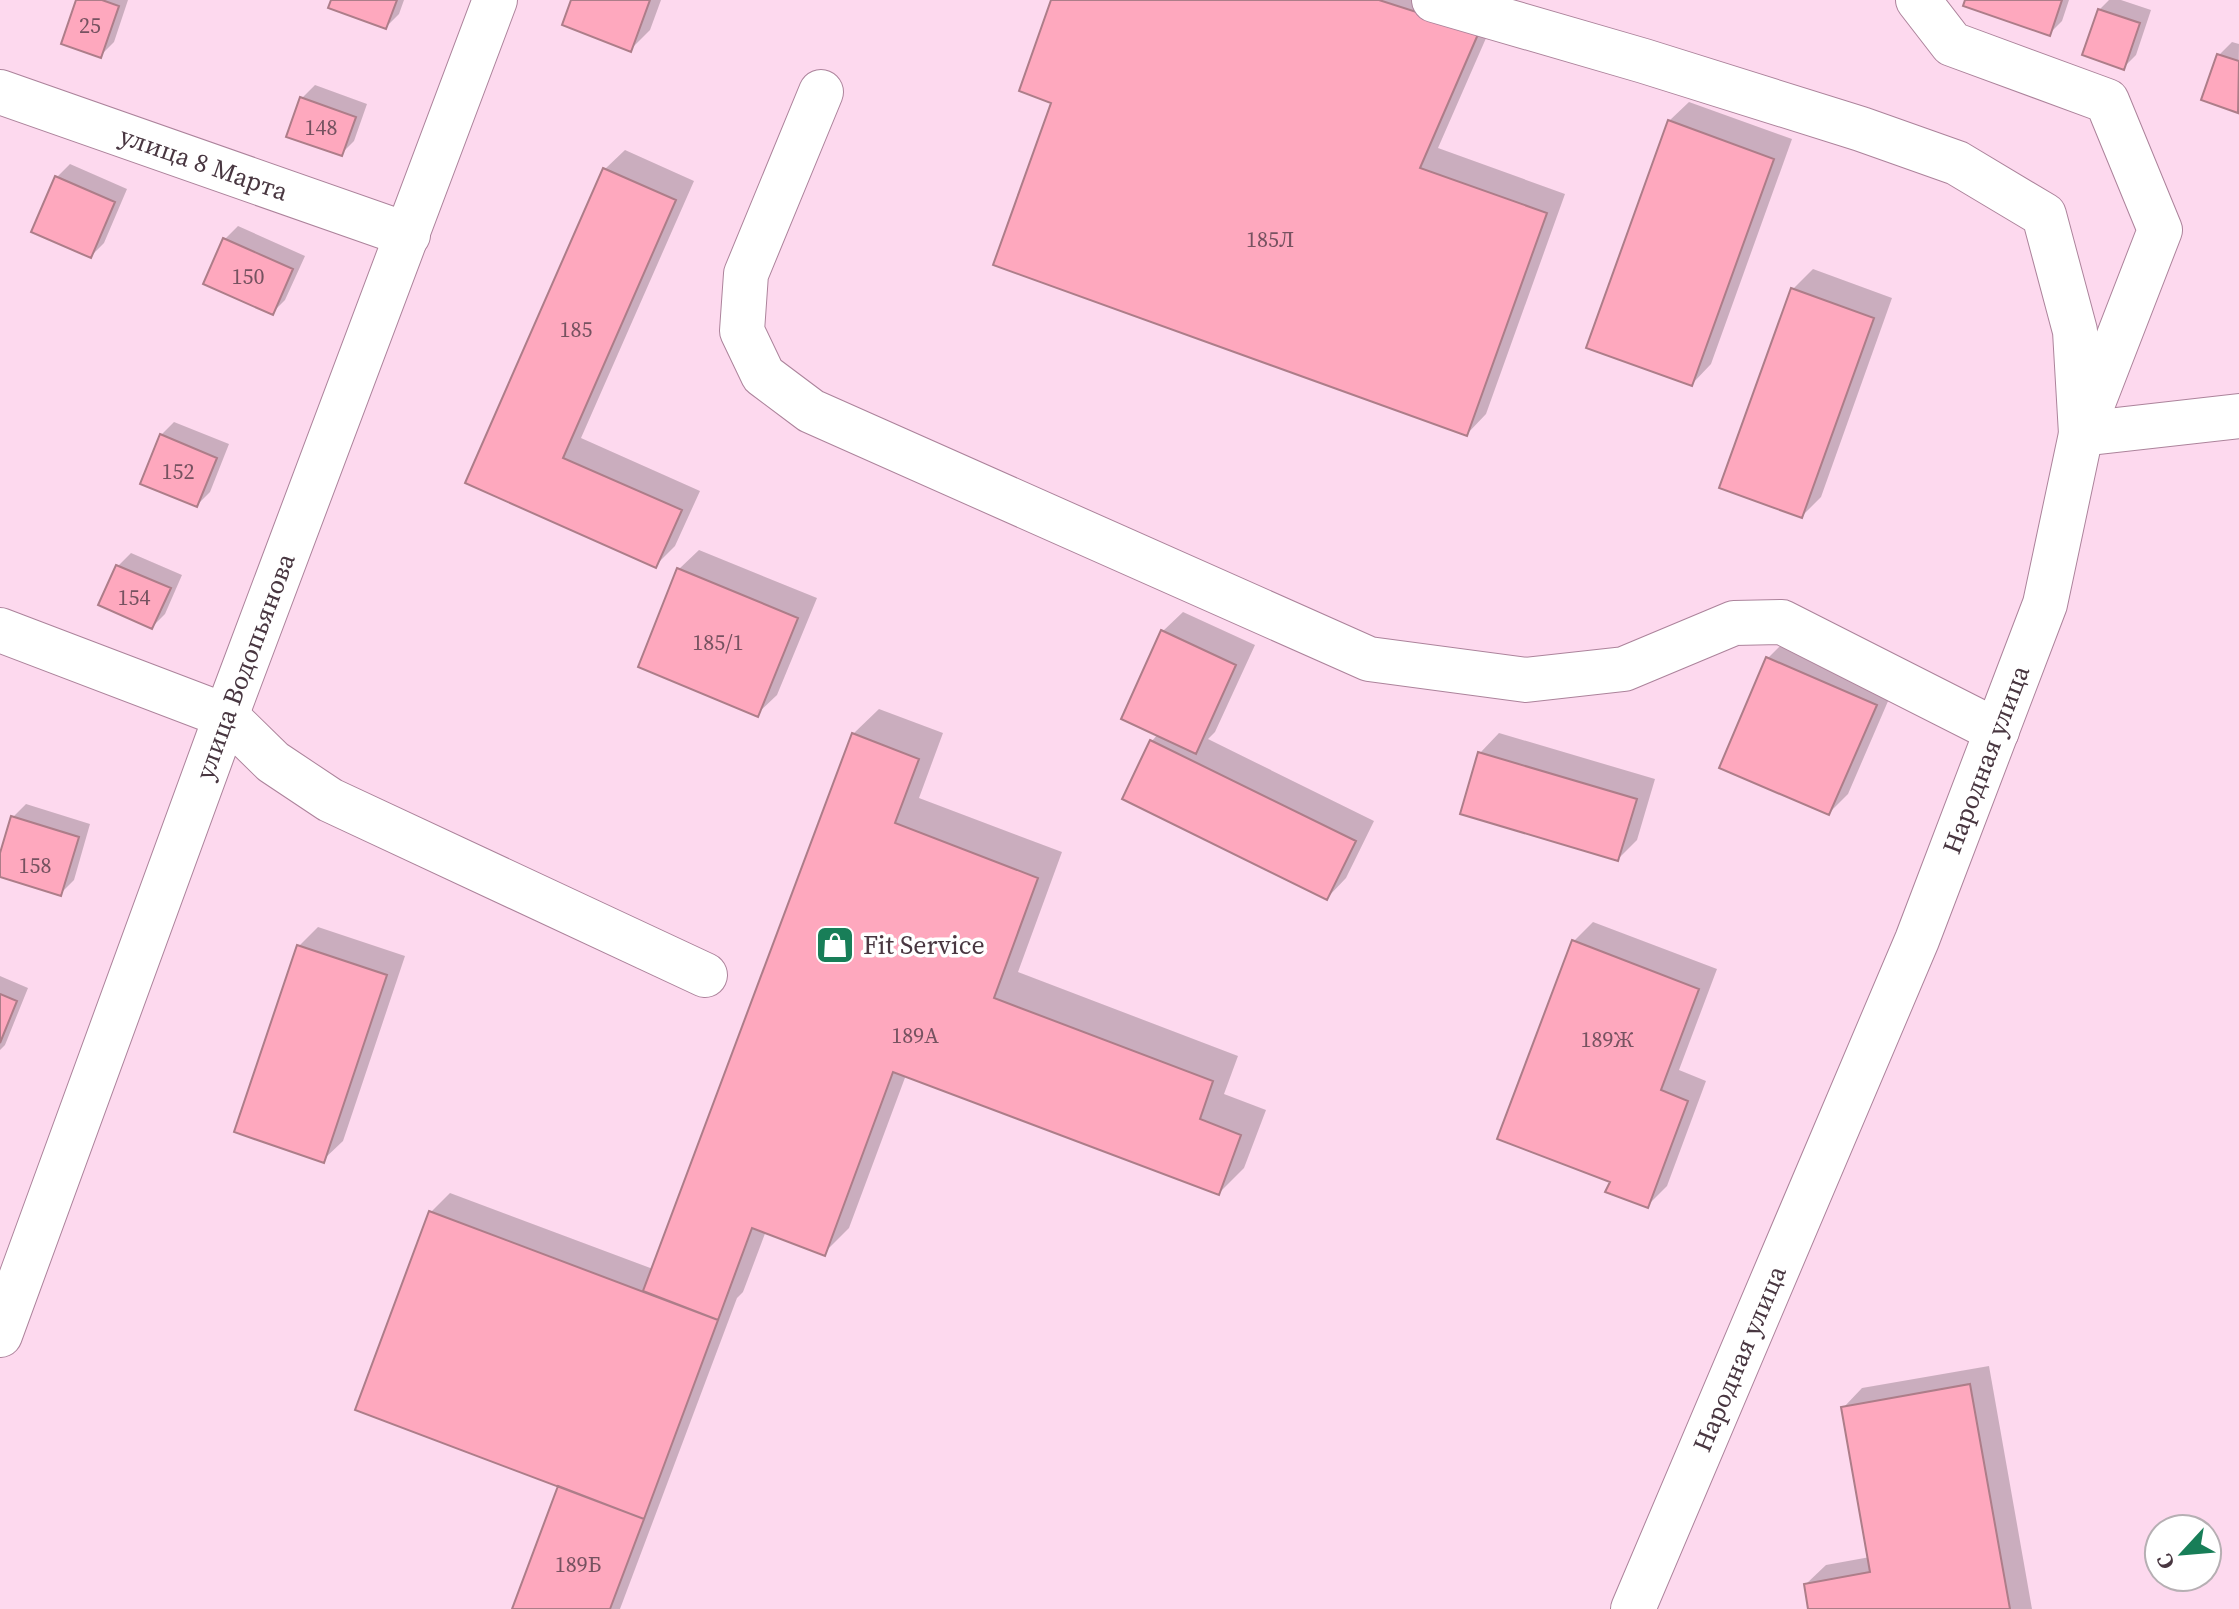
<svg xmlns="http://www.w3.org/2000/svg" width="2239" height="1609" font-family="'Source Serif 4',serif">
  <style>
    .shadow { fill: #0003 }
    .building { fill: #fea8be; stroke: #ad7d89; stroke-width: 2 }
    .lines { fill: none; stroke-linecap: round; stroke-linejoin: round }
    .minor-casing { stroke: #ac839b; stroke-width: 46 }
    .minor { stroke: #fff; stroke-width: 44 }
    .labels { text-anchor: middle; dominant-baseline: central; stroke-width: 7; stroke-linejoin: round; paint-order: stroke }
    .number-label { font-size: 22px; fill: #765260 }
    .street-label { font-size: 26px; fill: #483640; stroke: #fff }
    .poi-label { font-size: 26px; fill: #483640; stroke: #fff; text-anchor: start }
  </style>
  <rect width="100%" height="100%" fill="#fdd9ee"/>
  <path class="shadow" d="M78 0H128L114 42 101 55Z
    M333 0H404L399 14 386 27Z
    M574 0H661L650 30 630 50Z
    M1053 0H1457L1497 13 1438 148 1565 194 1486 414 1467 434 1054 101Z
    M1967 0H2069L2062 21 2049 34Z
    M2109 0H2121L2151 10 2136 55 2123 68 2099 10Z
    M2232 42 2239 44 2238 111 2219 55Z
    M315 85 367 104 354 141 341 154 302 98Z
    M1689 102 1792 139 1711 364 1692 384 1669 121Z
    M625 150 694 181 581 438 700 491 675 546 656 565 468 482 605 169Z
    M70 164 127 189 104 243 91 256 57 177Z
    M238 226 305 256 285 300 272 313 225 239Z
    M1813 269 1892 298 1821 497 1802 516 1793 289Z
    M174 422 229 444 210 492 197 505 161 435Z
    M699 550 817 598 777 695 757 714 679 569Z
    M131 553 182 575 165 614 152 627 118 566Z
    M1183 612 1255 645 1215 732 1208 739 1374 821 1346 878 1327 898 1124 798 1152 741 1158 734 1163 631Z
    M1787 639 1895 685 1848 794 1829 813 1768 658Z
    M879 709 943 733 919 798 1062 852 1018 972 1238 1056 1224 1094 1266 1110 1244 1168 1219 1193 906 1075 849 1228 824 1253 766 1231 743 1292 737 1298 620 1609H514L560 1485 431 1212 450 1193 653 1269 853 734Z
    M1499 733 1655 779 1637 840 1618 859 1480 753Z
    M26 804 90 824 74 880 61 893 0 875V860L13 817Z
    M1593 922 1717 969 1679 1070 1706 1081 1667 1186 1647 1206 1612 1181 1574 941Z
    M318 927 405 956 343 1141 323 1160 299 946Z
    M0 976 28 988 5 1045 0 1050Z
    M1989 1366 2032 1609H1810L1806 1584 1826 1565 1870 1557 1843 1408 1862 1388Z"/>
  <path class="building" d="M76 0H102L119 6 101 58 61 44Z
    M331 0H397L386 29 328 8Z
    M571 0H650L631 52 562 25Z
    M1051 0H1379L1479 32 1420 168 1547 213 1467 436 993 265 1051 103 1019 91Z
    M1965 0H2062L2050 36 1963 6Z
    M2098 9 2140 23 2124 70 2082 55Z
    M2217 54 2239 61 2238 113 2201 100Z
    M300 97 356 117 342 156 286 137Z
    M1668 120 1774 159 1692 386 1586 348Z
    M603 168 676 200 563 458 682 510 656 568 465 483Z
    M55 176 115 202 91 258 31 232Z
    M223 238 293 269 273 315 203 284Z
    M1791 288 1874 318 1802 518 1719 488Z
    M160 434 217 458 197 507 140 484Z
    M116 565 171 588 152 629 98 605Z
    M677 568 798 618 758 717 638 667Z
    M1161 630 1236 665 1196 754 1121 719Z
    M1766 657 1877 705 1829 815 1719 768Z
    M852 733 919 759 895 823 1038 878 994 998 1213 1081 1200 1119 1241 1135 1219 1195 893 1072 825 1256 752 1228 718 1320 643 1291Z
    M1150 740 1356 841 1327 900 1122 799Z
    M1478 752 1637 799 1618 861 1460 814Z
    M11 816 79 837 61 896 0 877V853Z
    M1572 940 1699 989 1661 1090 1688 1101 1648 1208 1605 1192 1610 1182 1497 1139Z
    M297 945 387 975 324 1163 234 1132Z
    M0 994 17 1001 0 1043Z
    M429 1211 718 1320 644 1519 355 1410Z
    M1970 1384 2010 1609H1808L1804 1584 1870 1572 1841 1407Z
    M558 1486 644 1519 610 1609H512Z"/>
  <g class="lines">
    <defs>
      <g id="minor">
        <path d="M1434 0 1644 61 1861 129 1957 163 2044 215 2075 331 2081 434 2239 416"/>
        <path id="s1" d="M0 92 408 235"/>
        <path d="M821 92 746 274 742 331 763 375 811 411 1369 659 1526 680 1624 669 1734 623 1782 622 1997 731"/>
        <path d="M0 630 226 716 273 762 330 800 705 975"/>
        <path id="s2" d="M0 1335 226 716 495 0"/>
        <path id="s3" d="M1633 1609 1917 940 2045 604 2081 434 2160 230 2107 101 1952 44 1918 0"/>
      </g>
    </defs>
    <use href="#minor" class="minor-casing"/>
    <use href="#minor" class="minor"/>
  </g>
  <defs>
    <symbol id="shop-square" viewBox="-11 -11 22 22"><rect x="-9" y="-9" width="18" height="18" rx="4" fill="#187e58" stroke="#fff"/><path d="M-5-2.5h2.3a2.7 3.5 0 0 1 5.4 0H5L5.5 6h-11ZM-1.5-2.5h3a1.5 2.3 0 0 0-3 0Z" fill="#fff"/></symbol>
  </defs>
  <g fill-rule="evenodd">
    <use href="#shop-square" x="813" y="923" width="44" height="44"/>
  </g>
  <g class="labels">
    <g class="number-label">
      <text x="90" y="25">25</text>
      <text x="321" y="127">148</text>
      <text x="1270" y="239">185Л</text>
      <text x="248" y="276">150</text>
      <text x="576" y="329">185</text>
      <text x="178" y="471">152</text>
      <text x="134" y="597">154</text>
      <text x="718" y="642">185/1</text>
      <text x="35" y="865">158</text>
      <text x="915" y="1035">189А</text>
      <text x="1607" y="1039">189Ж</text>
      <text x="578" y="1564">189Б</text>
    </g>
    <g class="street-label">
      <text stroke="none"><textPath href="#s1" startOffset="216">улица 8 Марта</textPath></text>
      <text stroke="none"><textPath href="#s2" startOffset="712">улица Водопьянова</textPath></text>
      <text stroke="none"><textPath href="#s3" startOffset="920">Народная улица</textPath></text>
      <text stroke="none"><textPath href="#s3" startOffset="272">Народная улица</textPath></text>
    </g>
    <g class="poi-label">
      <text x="863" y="945">Fit Service</text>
    </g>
  </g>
  <g transform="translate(2183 1553) rotate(244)"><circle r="38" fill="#ffffff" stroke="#b6afb3" stroke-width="2"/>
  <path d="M0-6L14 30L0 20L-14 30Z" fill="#187e58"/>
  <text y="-12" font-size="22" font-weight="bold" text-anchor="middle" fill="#483640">С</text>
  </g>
</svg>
